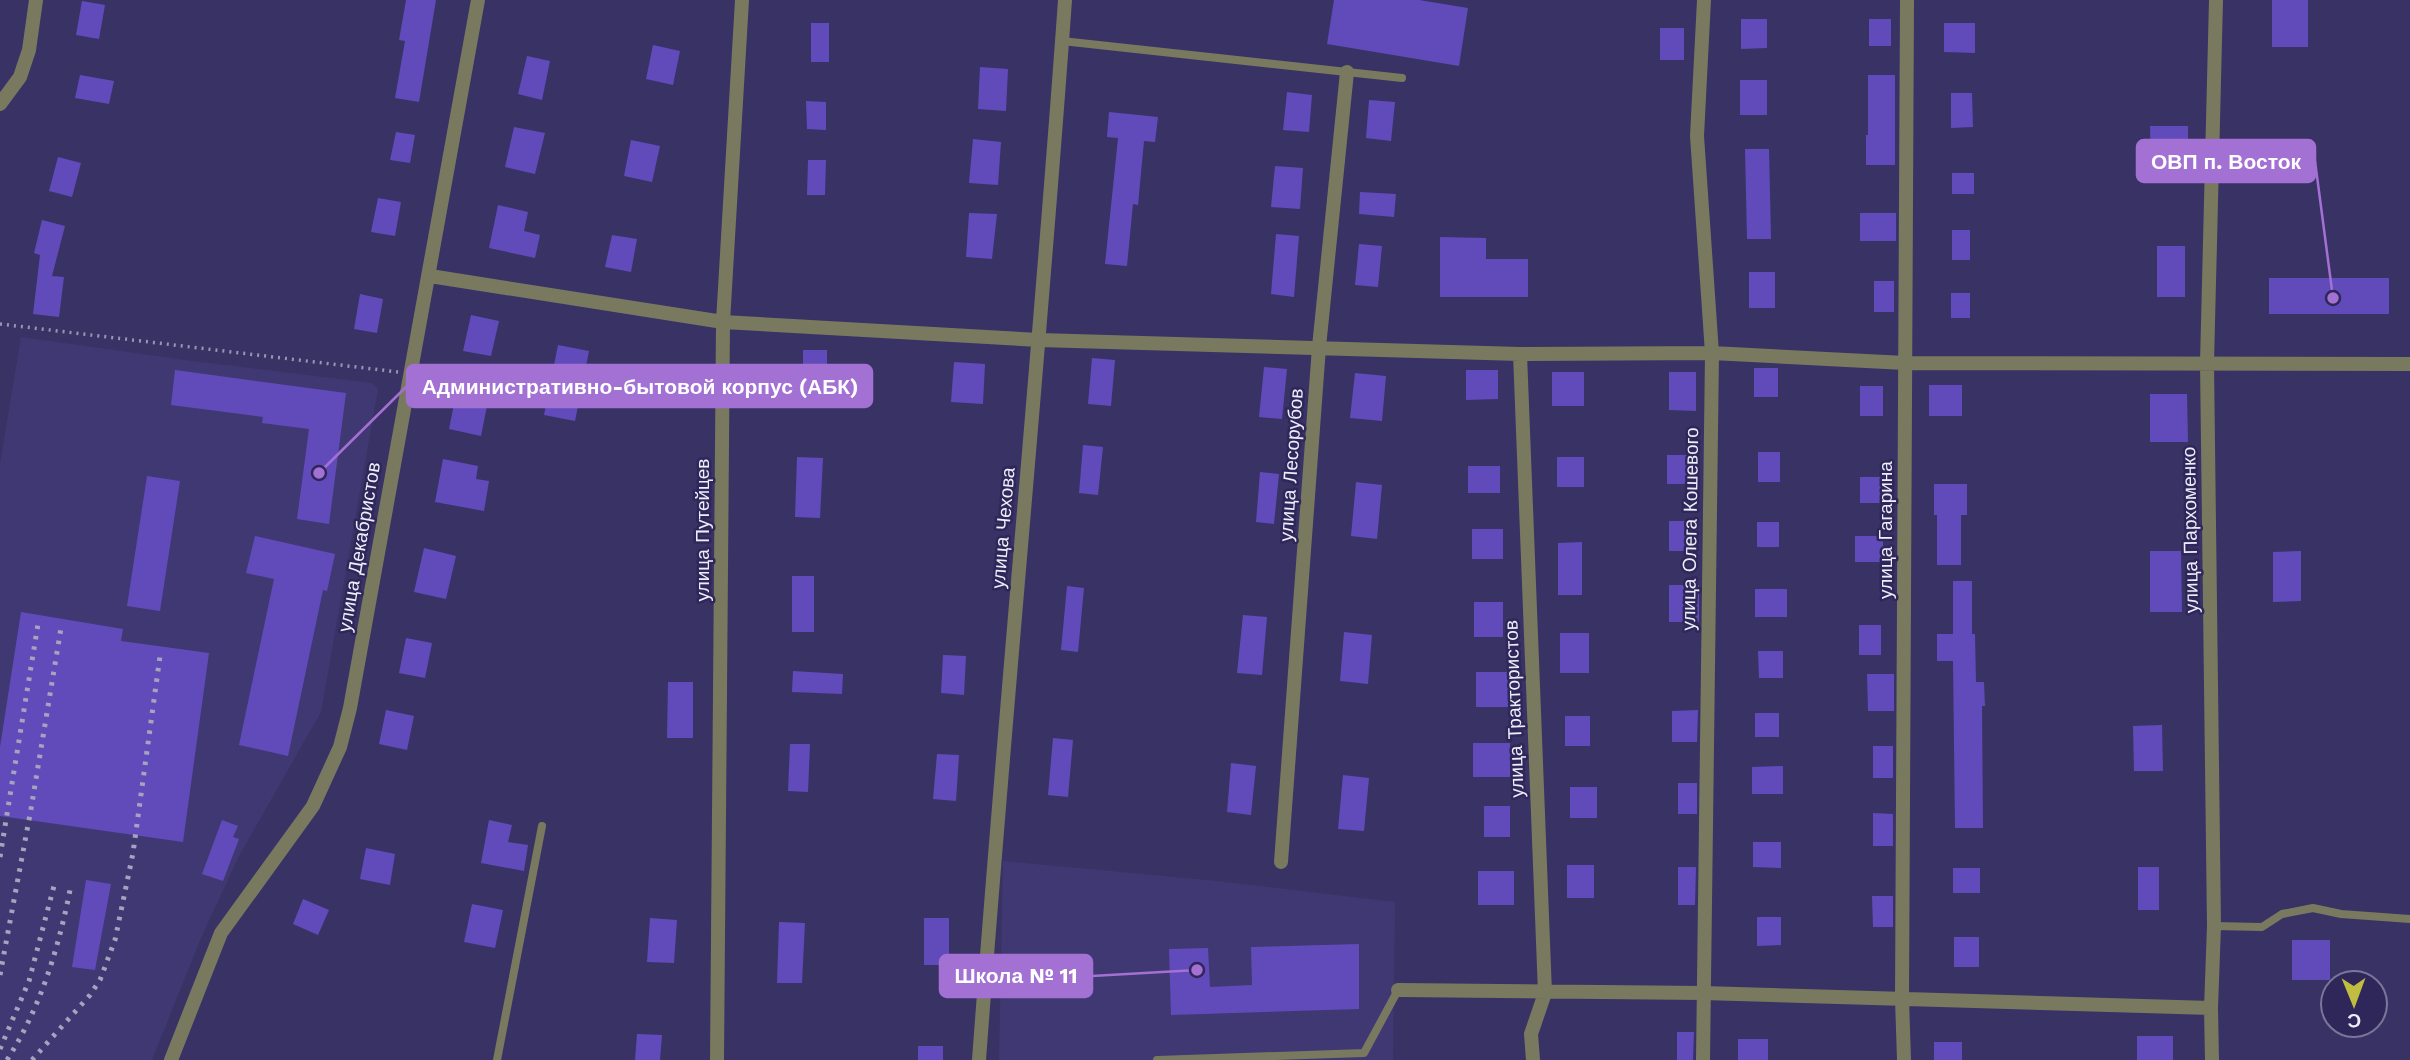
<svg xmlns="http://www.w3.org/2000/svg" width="2410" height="1060" font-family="'Work Sans',sans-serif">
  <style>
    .built { fill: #403872 }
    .building { fill: #614bbb }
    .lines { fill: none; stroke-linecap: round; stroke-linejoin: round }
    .path { stroke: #9996b5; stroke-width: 3.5; stroke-dasharray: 2 5; stroke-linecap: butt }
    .lane { stroke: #79795f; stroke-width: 8 }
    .street { stroke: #79795f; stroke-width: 14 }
    .rail { stroke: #a6a3bf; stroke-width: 5; stroke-dasharray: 3.5 7; stroke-linecap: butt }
    .labels { text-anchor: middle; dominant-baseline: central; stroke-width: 5; stroke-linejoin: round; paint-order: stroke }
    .street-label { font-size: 19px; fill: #eeeefb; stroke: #2f2759 }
    .leader { fill: none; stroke: #a370d4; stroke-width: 2.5 }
    .callout-dot { fill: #a370d4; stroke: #2f2759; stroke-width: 2.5 }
    .callout { fill: #a370d4; stroke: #a370d4; stroke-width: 2.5 }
    .callout-label { font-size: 21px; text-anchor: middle; font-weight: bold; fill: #fff }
  </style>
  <rect width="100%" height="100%" fill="#393265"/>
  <path class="built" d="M21 337 192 361 372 383 378 389 321 712 239 856 201 938 152 1060H0V464Z
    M1003 861 1217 881 1395 902 1393 1060H999Z"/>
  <path class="building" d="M406 0H436L419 102 395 98 405 41 399 40Z
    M1334 0H1419L1468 8 1459 66 1327 44Z
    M2272 0H2308V47H2272Z
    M82 1 105 5 99 39 76 35Z
    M1741 19H1767V48L1741 49Z
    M1869 19H1891V46H1869Z
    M811 23H829V62H811Z
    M1944 23H1975V53L1944 52Z
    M1660 28H1684V60H1660Z
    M653 45 680 51 673 85 646 79Z
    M527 56 550 61 542 100 518 94Z
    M980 67 1008 69 1006 111 978 109Z
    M80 75 114 81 109 104 75 98Z
    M1868 75H1895V165H1866V135H1868Z
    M1740 80H1767V115H1740Z
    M1287 92 1312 95 1309 132 1283 130Z
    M1951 93H1972L1973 127 1951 128Z
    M1369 100 1395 102 1391 141 1366 138Z
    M806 101 826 102V130L807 129Z
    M1109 112 1158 117 1155 142 1144 141 1138 205 1133 204 1127 266 1105 264 1118 138 1107 137Z
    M2150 126H2188V173H2151Z
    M514 127 545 133 535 174 505 167Z
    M396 132 415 135 410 163 390 160Z
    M973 139 1001 142 998 185 969 183Z
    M631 140 660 146 652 182 624 176Z
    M1745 149H1769L1771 239H1747Z
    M58 157 81 163 72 197 49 191Z
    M808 160H826L825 195H807Z
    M1275 166 1303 168 1300 209 1271 207Z
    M1952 173H1974V194H1952Z
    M1360 192 1396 194 1394 217 1359 214Z
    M378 198 401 202 395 236 371 232Z
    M498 205 528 212 524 231 540 235 535 258 489 248Z
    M969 213 997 214 992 259 966 257Z
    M1860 213H1896V241H1860Z
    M42 220 65 226 52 276 64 277 59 317 33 314 40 255 34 253Z
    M1952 230H1970V260H1952Z
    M1276 234 1299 236 1294 297 1271 294Z
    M612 235 637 239 631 272 605 267Z
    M1440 237 1486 238V259H1528V297H1440Z
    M1359 244 1382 246 1378 287 1355 285Z
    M2157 246H2185V297H2157Z
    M1749 272H1775V308H1749Z
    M2269 278H2389V314H2269Z
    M1874 281H1894V312H1874Z
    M1951 293H1970V318H1951Z
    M360 294 383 299 377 333 354 329Z
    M471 315 499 321 491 356 463 351Z
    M558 345 589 351 575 421 544 415Z
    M803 350H827V399L803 398Z
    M1092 358 1115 360 1111 406 1088 404Z
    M954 362 985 364 983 404 951 402Z
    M1264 367 1287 369 1282 419 1259 417Z
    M1754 368H1778V397H1754Z
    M175 370 346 393 329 524 297 519 309 429 262 423 263 417 171 405Z
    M1466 370H1498V399L1466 400Z
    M1552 372H1584V406H1552Z
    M1669 372H1696V411L1669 410Z
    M1355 373 1386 376 1382 421 1350 418Z
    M459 379 491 386 481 436 449 429Z
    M1929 385H1962V416H1929Z
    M1860 386H1883V416H1860Z
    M2150 394H2187L2188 442H2150Z
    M1083 445 1103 447 1098 495 1079 493Z
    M1758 452H1780V482H1758Z
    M1667 455H1698V484H1667Z
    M797 457 823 458 820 518 795 517Z
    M1557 457H1584V487H1557Z
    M443 459 478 466 476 479 489 481 484 511 435 502Z
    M1468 466H1500V493H1468Z
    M1260 472 1279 474 1274 524 1256 522Z
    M147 476 180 481 160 611 127 606Z
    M1860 477H1883V503H1860Z
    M1356 482 1382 485 1377 539 1351 536Z
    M1934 484H1967V515H1961V565H1937V515H1934Z
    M1669 521H1697V551H1669Z
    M1757 522H1779V547H1757Z
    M1472 529H1503V559H1472Z
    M255 536 335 554 327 591 323 590 288 756 239 745 274 579 246 573Z
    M1855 536H1883V562H1855Z
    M1582 542V595H1558V543Z
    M424 548 456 556 446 599 414 592Z
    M2150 551H2181L2182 612H2150Z
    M2301 551V601L2273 602V552Z
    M792 576H814V632H792Z
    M1953 581H1972V634H1975L1976 682H1984L1985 706H1982L1983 828H1955L1953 661H1937V634H1953Z
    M1669 585H1699V622H1669Z
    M1067 586 1084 588 1078 652 1061 650Z
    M1755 589H1787V617H1755Z
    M1474 602H1503V637H1474Z
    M21 612 123 629 121 641 209 653 183 842 0 816V747Z
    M1243 615 1267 617 1262 675 1237 673Z
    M1859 625H1881V655H1859Z
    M1344 632 1372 635 1368 684 1340 681Z
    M1560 633H1589V673H1560Z
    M406 638 432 643 425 678 399 673Z
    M1758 651H1783V678H1759Z
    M943 655 966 656 964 695 941 693Z
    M793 671 843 674 842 694 792 692Z
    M1476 672H1508V707H1476Z
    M1867 674H1894V711H1868Z
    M668 682H693V738H667Z
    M386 710 414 716 407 750 379 744Z
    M1698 710 1697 742H1672V711Z
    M1755 713H1779V737H1755Z
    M1565 716H1590V746H1565Z
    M2162 725 2163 771H2134L2133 726Z
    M1053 738 1073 740 1068 797 1048 795Z
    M1473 743H1510V777H1473Z
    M790 744H810L808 792 788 791Z
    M1873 746H1893V778H1873Z
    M937 754 959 755 956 801 933 799Z
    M1231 763 1256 766 1251 815 1227 812Z
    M1783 766V794H1752V767Z
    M1343 775 1369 778 1364 831 1338 829Z
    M1678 783H1697V814H1678Z
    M1570 787H1597V818H1570Z
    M1484 806H1510V837H1484Z
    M1873 813 1893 814V846H1873Z
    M222 820 238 826 233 837 239 839 223 881 202 874Z
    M489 820 512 825 508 842 528 845 524 871 481 863Z
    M1753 842H1781V868L1753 867Z
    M366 848 395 854 390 885 360 879Z
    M1567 865H1594V898H1567Z
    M1678 867H1696L1695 905H1678Z
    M2138 867H2159V910H2138Z
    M1953 868H1980V893H1953Z
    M1478 871H1514V905H1478Z
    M86 880 111 884 95 970 72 967Z
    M1872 896H1893V927H1873Z
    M303 899 329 910 318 935 293 924Z
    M472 904 503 910 495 948 464 942Z
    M1757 917H1781V945L1757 946Z
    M650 918 677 920 674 963 647 962Z
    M924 918H949V965H924Z
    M779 922 805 923 802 983H777Z
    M1954 937H1979V967H1954Z
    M2292 940H2330V980H2292Z
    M1359 944V1009L1171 1015 1169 949 1208 948 1210 987 1252 985 1251 947Z
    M1677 1032H1694L1693 1060H1677Z
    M637 1034 662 1035 660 1060H635Z
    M2137 1036H2173V1060H2137Z
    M1738 1039H1768V1060H1738Z
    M1934 1042H1962V1060H1934Z
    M918 1046H943V1060H918Z"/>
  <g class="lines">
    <path class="path" d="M0 324 398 372"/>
    <path class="lane" d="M1062 41 1402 78
      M2214 926 2262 927 2282 914 2313 908 2341 914 2410 919
      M497 1060 542 826
      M1157 1060 1364 1053 1398 990"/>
    <path class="street" d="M0 104 20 77 29 50 36 0
      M430 276 723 322 1039 340 1520 354 1712 353 1905 363 2410 364
      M1520 354 1545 993 1531 1034 1533 1060
      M1281 862 1319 347 1347 72
      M1398 990 1703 993 2211 1008
      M171 1060 221 933 313 806 340 747 350 708 478 0
      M717 1060 723 322 742 0
      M979 1060C1005 706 1040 354 1065 0
      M1703 1060 1712 353 1697 136 1704 0
      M1904 1060 1902 999 1907 0
      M2212 1060 2211 1008 2214 926 2207 363 2216 0"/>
    <path class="rail" d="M0 857 38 624
      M0 975 31 809 61 628
      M0 1049 29 981 55 882
      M7 1060C41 1007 59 947 71 885
      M32 1060 90 995 100 980 115 940 133 853 160 656"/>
  </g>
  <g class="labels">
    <g class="street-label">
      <text transform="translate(1291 465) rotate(-86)">улица Лесорубов</text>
      <text transform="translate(1003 528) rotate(-85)">улица Чехова</text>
      <text transform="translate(1690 529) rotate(-89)">улица Олега Кошевого</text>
      <text transform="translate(702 530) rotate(-90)">улица Путейцев</text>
      <text transform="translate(1885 530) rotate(-90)">улица Гагарина</text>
      <text transform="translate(2190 530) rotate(-91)">улица Пархоменко</text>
      <text transform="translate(359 547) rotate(-80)">улица Декабристов</text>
      <text transform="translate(1514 709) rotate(-92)">улица Трактористов</text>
    </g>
  </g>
  <path class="leader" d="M2333 298L2315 161M319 473L407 386M1197 970L1092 976"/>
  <g class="callout-dot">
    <circle cx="2333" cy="298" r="7"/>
    <circle cx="319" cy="473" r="7"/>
    <circle cx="1197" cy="970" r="7"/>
  </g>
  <g class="callout">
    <rect x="2137" y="140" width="178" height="42" rx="7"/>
    <rect x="407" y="365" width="465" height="42" rx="7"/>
    <rect x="940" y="955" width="152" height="42" rx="7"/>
  </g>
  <g class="callout-label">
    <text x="2226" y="169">ОВП п. Восток</text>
    <text x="640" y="394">Административно-бытовой корпус (АБК)</text>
    <text x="1016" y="983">Школа № 11</text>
  </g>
  <g transform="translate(2354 1004) rotate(179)"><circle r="33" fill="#2f2759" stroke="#7b779a" stroke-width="2"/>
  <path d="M0-5L12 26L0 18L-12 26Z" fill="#c1bd40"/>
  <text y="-10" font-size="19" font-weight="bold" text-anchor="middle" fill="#eeeefb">С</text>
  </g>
</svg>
